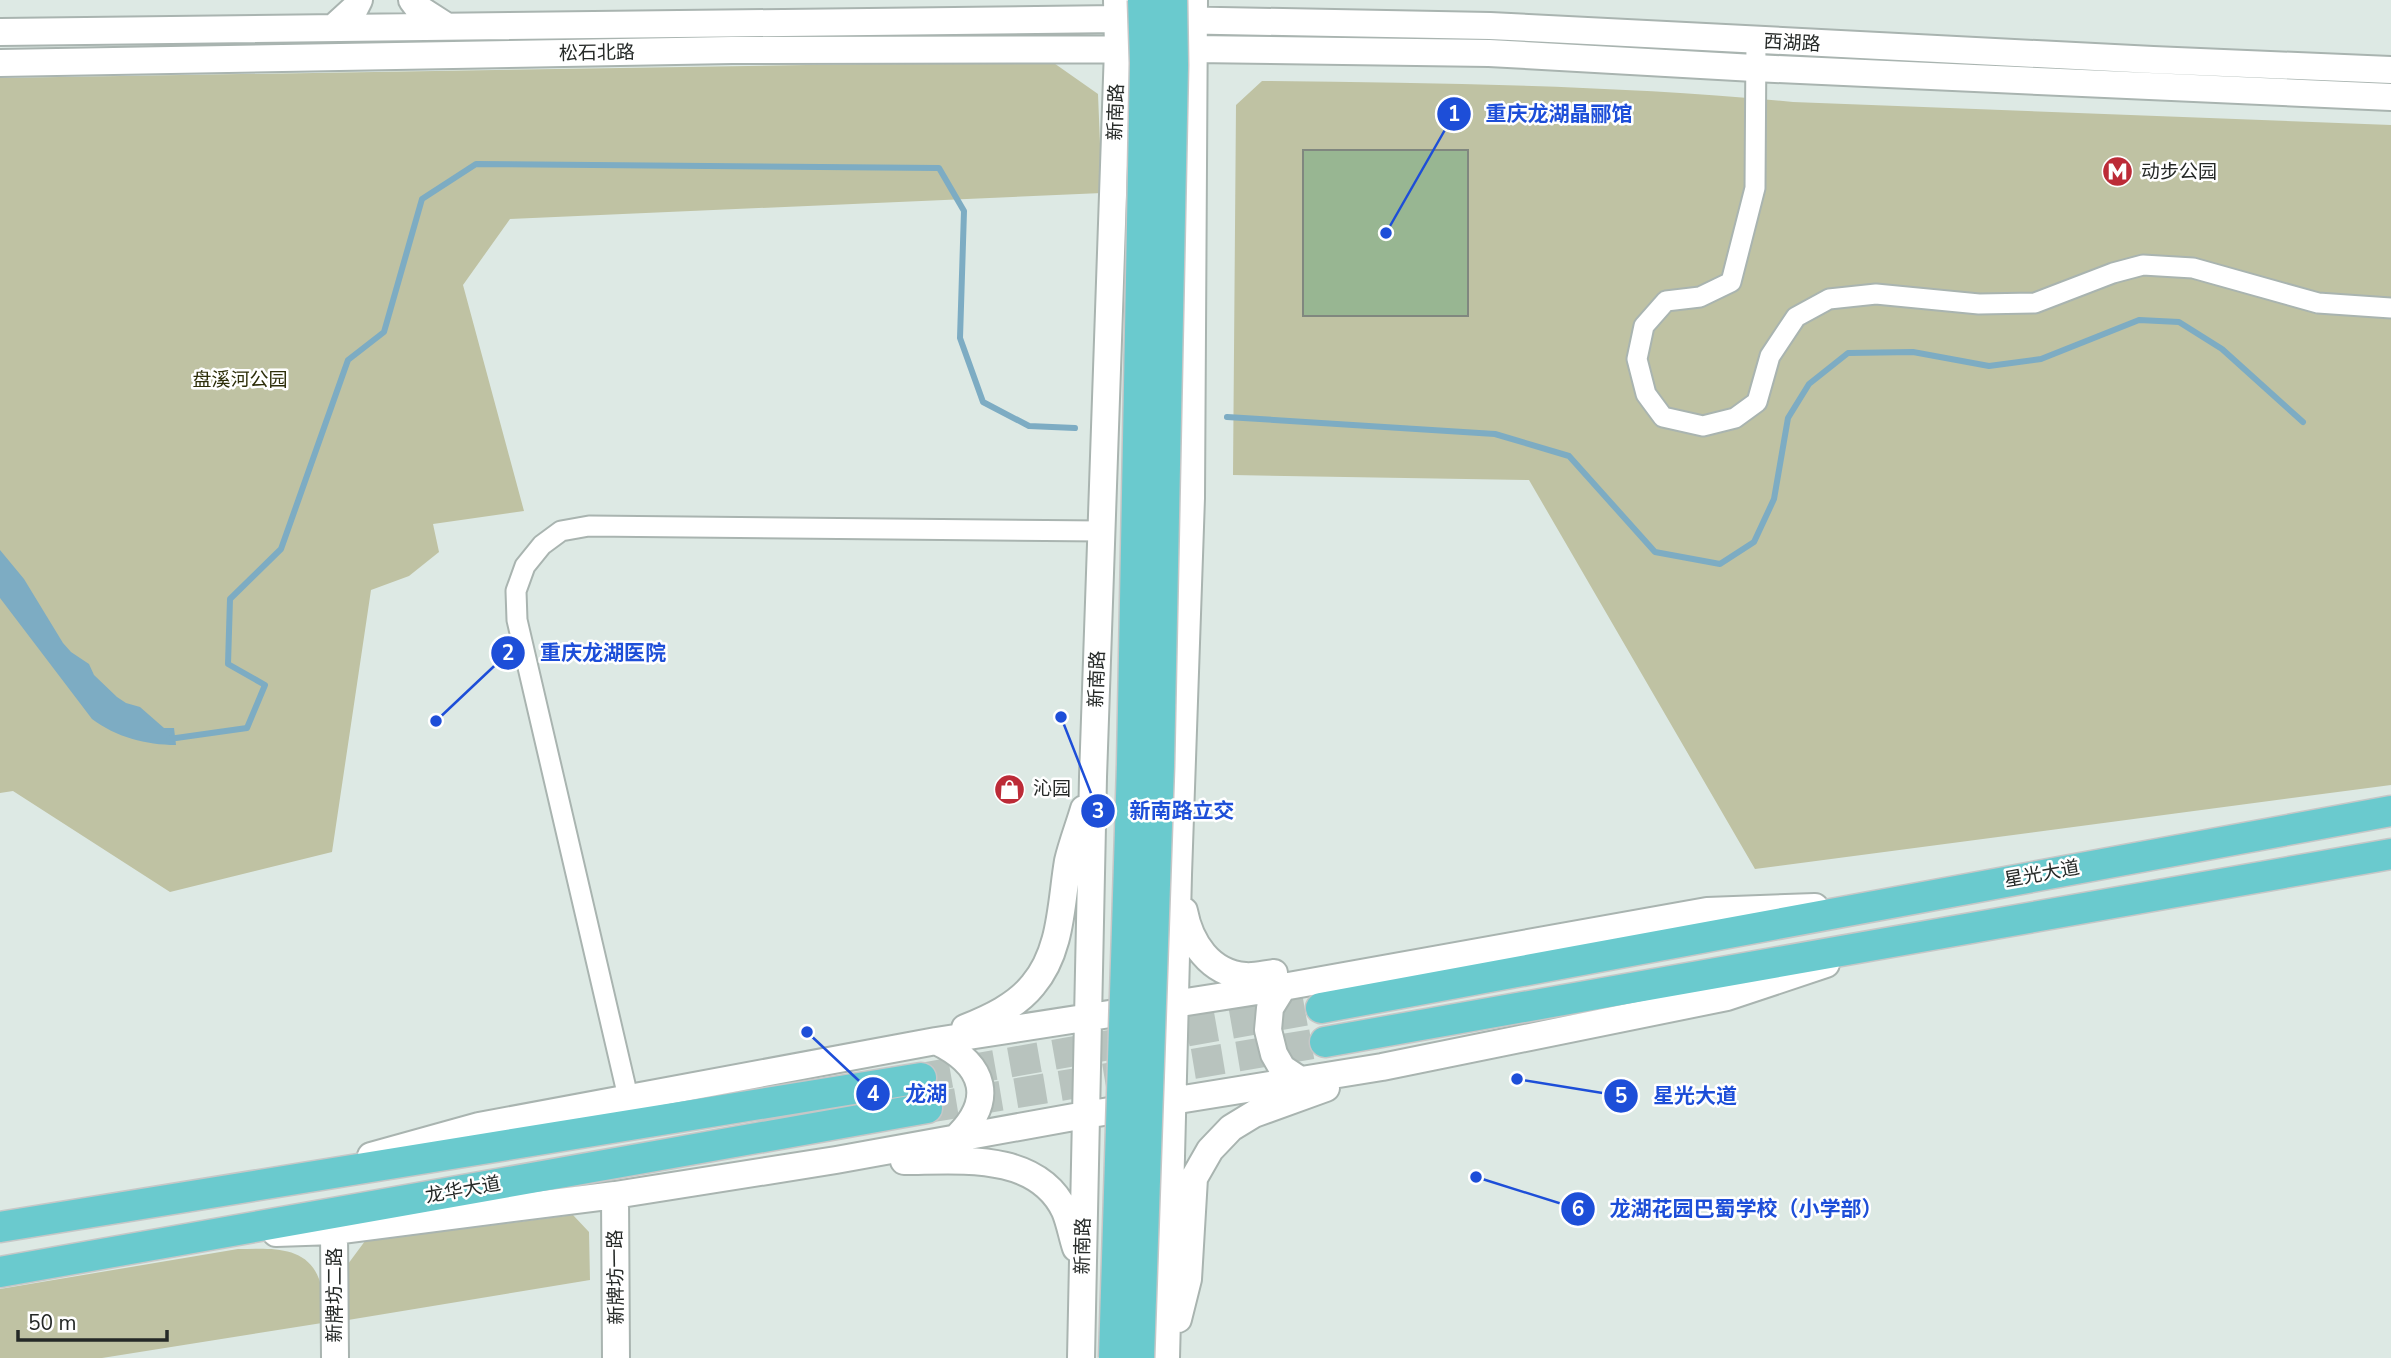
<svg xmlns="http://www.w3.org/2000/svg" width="2391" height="1358" font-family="'Nunito Sans','Noto Sans SC',sans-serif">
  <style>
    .green { fill: #bfc2a3 }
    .water { fill: #7dacc3 }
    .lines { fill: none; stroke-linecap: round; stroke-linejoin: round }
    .stream { stroke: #7dacc3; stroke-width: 6 }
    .building { fill: #98b692; stroke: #80877f; stroke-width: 2 }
    .primary-tunnel { stroke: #b8c3be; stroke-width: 30; stroke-dasharray: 30 15; stroke-linecap: butt }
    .street-casing { stroke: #a9b4b0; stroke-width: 23 }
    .secondary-casing { stroke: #a9b4b0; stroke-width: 30 }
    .primary-casing { stroke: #c6c7c7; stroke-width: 33 }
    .street { stroke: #fff; stroke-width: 19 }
    .secondary { stroke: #fff; stroke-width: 26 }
    .primary { stroke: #6acace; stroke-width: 30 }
    .primary-bridge-casing { stroke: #c6c7c7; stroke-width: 33; stroke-linecap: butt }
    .primary-bridge { stroke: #6acace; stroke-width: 30 }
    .labels { text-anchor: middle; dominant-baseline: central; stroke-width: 5; stroke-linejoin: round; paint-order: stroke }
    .street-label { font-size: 19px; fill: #252927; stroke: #fff }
    .poi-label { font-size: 19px; fill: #252927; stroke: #fff; text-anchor: start }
    .park-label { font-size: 19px; fill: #2d2e09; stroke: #fff }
    .leader { fill: none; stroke: #1d4ed8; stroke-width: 2.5 }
    .callout-dot { fill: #1d4ed8; stroke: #fff; stroke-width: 2.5 }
    .mark-label { font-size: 21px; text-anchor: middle; font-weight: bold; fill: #fff }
    .callout-label { font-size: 21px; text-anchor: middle; font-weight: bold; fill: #1d4ed8; stroke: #fff; stroke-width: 5; stroke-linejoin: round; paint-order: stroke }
  </style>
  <rect width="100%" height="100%" fill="#dde9e4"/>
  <path class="green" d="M1051 61 1098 94 1102 193 510 219 463 285 524 511 433 524 439 552 409 576 371 590 332 852 170 892 13 791 0 793V78Z
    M1262 81C1439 83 1617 85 1793 102L2391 125V785L1755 869 1529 480 1233 475 1236 105Z
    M573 1215 589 1232 590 1280 348 1320V1264L365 1241Z
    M238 1249C268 1249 306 1244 319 1279 324 1291 321 1310 322 1323L102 1358H0V1289Z"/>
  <path class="water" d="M0 550 24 579 63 643 71 652 89 664 94 675 117 697 126 703 140 707 164 728H174L176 745C146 745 116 737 92 719L0 598Z"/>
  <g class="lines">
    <path class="stream" d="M1227 417 1495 434 1569 456 1655 552 1720 564 1754 542 1774 499 1788 418 1809 384 1848 353 1913 352 1989 366 2041 359 2139 320 2179 322 2222 349 2303 422
      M169 739 247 728 265 685 228 664 230 599 281 549 348 360 384 332 422 199 476 164 939 168 964 211 960 338 983 402 1029 426 1075 428"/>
  </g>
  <path class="building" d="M1303 150H1468V316H1303Z"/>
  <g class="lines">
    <path class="primary-tunnel" d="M921 1078 1321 1008
      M927 1108 1325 1042"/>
    <defs>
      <path id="street" d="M1756 41 1755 188 1731 282 1700 297 1666 301 1644 326 1637 359 1646 394 1663 417 1703 426 1735 418 1757 402 1770 356 1796 317 1829 299 1876 294 1979 304 2035 303 2113 273 2143 265 2193 268 2318 303 2391 308
        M628 1097 517 620 516 591 525 566 542 545 561 531 589 526 1102 531"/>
      <path id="secondary" d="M412 0 418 8 446 26
        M333 28 355 8 359 0
        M0 32 1118 19 1490 26 2153 60 2391 70
        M0 63 732 50 1194 49 1489 53 1754 68 2391 97
        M1184 911C1190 943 1210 973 1245 976 1254 977 1265 974 1274 973
        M1283 987 1270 1008 1268 1030 1274 1054 1282 1068 1300 1080
        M965 1028C990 1018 1016 1006 1033 985 1062 951 1061 902 1068 861 1072 844 1079 826 1084 809
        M936 1041C986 1065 996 1101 954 1140
        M371 1156 479 1126 936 1041 1283 987 1707 911 1815 907
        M904 1161C957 1161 1037 1151 1065 1211 1070 1223 1072 1236 1076 1248
        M615 1195 616 1358
        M334 1231 335 1358
        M276 1233 334 1231 615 1195 836 1160 1085 1115 1382 1067 1727 997 1826 964
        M1178 1319 1188 1279 1194 1178 1210 1150 1231 1128 1254 1114 1326 1088
        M1081 1358 1093 777 1118 49 1117 0
        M1166 1358 1178 875 1191 498 1194 0"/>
      <path id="primary" d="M1321 1008 2391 811
        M1325 1042 2391 854
        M0 1227 921 1078
        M0 1272 927 1108"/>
    </defs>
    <use href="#street" class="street-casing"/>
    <use href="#secondary" class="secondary-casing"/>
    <use href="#primary" class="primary-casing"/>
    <use href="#street" class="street"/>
    <use href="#secondary" class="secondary"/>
    <use href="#primary" class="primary"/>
    <defs>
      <path id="primary-bridge" d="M1114 1358 1132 764 1145 63 1143 0
        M1139 1358 1159 766 1173 65 1172 0"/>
    </defs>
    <use href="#primary-bridge" class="primary-bridge-casing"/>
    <use href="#primary-bridge" class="primary-bridge"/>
  </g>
  <defs>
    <symbol id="metro-disc" viewBox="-11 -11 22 22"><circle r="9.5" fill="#bc2b37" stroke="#fff"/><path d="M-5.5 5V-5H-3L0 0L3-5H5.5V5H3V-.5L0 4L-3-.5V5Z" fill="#fff"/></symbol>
    <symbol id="shop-disc" viewBox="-11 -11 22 22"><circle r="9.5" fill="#bc2b37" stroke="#fff"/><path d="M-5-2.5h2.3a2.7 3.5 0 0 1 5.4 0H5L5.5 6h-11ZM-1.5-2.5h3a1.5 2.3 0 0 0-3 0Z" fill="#fff"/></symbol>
  </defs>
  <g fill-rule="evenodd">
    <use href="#metro-disc" x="2100" y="154" width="35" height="35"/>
    <use href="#shop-disc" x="992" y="772" width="35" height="35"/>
  </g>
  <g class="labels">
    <g class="street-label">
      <text transform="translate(1792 43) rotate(3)">西湖路</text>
      <text transform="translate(597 53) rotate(-1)">松石北路</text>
      <text transform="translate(1116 112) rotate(-88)">新南路</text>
      <text transform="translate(1097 679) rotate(-88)">新南路</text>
      <text transform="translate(2042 874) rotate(-10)">星光大道</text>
      <text transform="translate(463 1190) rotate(-10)">龙华大道</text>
      <text transform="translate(1083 1246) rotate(-89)">新南路</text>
      <text transform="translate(616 1277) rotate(-91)">新牌坊一路</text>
      <text transform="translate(335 1295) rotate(-90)">新牌坊二路</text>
    </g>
    <g class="poi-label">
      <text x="2141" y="172">动步公园</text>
      <text x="1033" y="789">沁园</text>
    </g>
    <g class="park-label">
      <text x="240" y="380">盘溪河公园</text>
    </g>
  </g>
  <path class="leader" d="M1386 233L1454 114M436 721L508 653M1061 717L1098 811M807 1032L873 1094M1517 1079L1621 1096M1476 1177L1578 1209"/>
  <g class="callout-dot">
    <circle cx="1386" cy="233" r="7"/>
    <circle cx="436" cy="721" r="7"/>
    <circle cx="1061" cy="717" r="7"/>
    <circle cx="807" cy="1032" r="7"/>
    <circle cx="1517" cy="1079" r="7"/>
    <circle cx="1476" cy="1177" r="7"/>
    <circle cx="1454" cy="114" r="18"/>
    <circle cx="508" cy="653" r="18"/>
    <circle cx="1098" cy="811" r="18"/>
    <circle cx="873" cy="1094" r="18"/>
    <circle cx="1621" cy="1096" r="18"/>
    <circle cx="1578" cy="1209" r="18"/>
  </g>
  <g class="mark-label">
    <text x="1454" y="121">1</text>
    <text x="508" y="660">2</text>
    <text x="1098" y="818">3</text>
    <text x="873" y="1101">4</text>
    <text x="1621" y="1103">5</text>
    <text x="1578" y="1216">6</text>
  </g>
  <g class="callout-label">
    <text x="1559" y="121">重庆龙湖晶郦馆</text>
    <text x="603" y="660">重庆龙湖医院</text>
    <text x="1182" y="818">新南路立交</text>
    <text x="926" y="1101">龙湖</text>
    <text x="1695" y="1103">星光大道</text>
    <text x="1746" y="1216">龙湖花园巴蜀学校（小学部）</text>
  </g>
  <path d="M18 1330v10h149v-10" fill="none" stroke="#252927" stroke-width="3.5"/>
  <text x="28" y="1330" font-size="21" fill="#252927" stroke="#ffffff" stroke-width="5" paint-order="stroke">50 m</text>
</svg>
